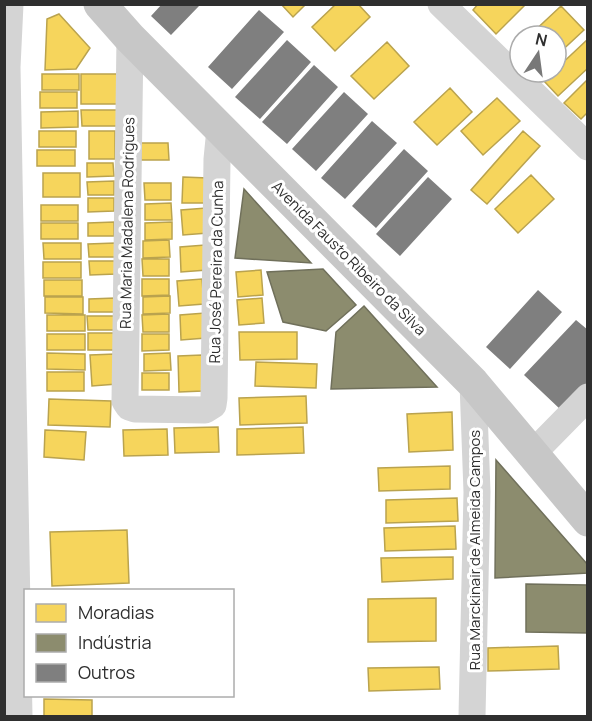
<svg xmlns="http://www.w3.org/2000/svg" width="592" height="721" font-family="Manrope,sans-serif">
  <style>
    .homes { fill: #f6d55c; stroke: #baa34e; stroke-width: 1.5 }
    .industry { fill: #8c8c6e; stroke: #70705b; stroke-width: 1.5 }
    .building { fill: #7f7f7f }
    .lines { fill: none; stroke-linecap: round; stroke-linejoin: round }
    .minor { stroke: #d4d4d4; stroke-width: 27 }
    .major { stroke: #c7c7c7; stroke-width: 33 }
    .labels { text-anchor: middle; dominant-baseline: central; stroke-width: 6; stroke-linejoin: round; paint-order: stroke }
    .street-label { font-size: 15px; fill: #2f2f2f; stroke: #fff }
  </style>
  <rect width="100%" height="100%" fill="#fff"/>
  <path class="homes" d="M281 4H306L293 17Z
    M336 4H358L370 17 335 51 312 27Z
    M478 4H526L496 34 473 10Z
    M561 6 584 30 556 56V36H529Z
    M59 14 90 48 76 69 45 70 47 19Z
    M588 39V68L558 96 544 81 553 72H556V69Z
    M387 42 409 66 374 99 351 76Z
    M42 74H79V90H42Z
    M81 74H117V104H81Z
    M588 79V112L581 119 564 103Z
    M450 88 472 112 437 145 414 122Z
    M40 92H77V108H40Z
    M497 98 520 121 483 155 461 131Z
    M81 110H119V126H82Z
    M78 111V127L41 128V112Z
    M39 131H76V147H39Z
    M89 131H115V159H89Z
    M523 131 540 146 487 204 471 190Z
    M141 143H168L169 160H141Z
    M37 150H75V166H37Z
    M87 163H113L114 176 87 177Z
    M43 173H80V197H43Z
    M531 175 554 199 518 233 495 209Z
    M183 177 208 178 207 203H182Z
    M114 181V195H88L87 182Z
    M144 183H171V200H145Z
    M88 198H114V211L88 212Z
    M171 203 172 220H145V204Z
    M41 205H78V221H41Z
    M206 208 208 233 183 235 181 210Z
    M114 222V236H88V223Z
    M172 222V239L145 240V223Z
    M41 223H78V239H41Z
    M169 240 170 257 143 258V241Z
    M43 243H81V259H44Z
    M115 243V257H89L88 244Z
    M205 245 207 270 181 272 180 247Z
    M142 259H169V276H143Z
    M89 261H116V274L90 275Z
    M43 262H81V278H43Z
    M261 270 263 295 238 297 236 272Z
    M142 279H169V295L142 296Z
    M202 279 204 304 179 306 177 281Z
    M44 280H82V296H44Z
    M170 296V313L143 314V297Z
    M45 297H83V314L45 313Z
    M115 298V312H89V299Z
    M262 298 264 323 239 325 237 300Z
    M205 313 206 338 181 340 180 315Z
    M169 314V332H143L142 315Z
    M47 315H85V331H47Z
    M87 316H114V330H88Z
    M239 332H297V359L240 360Z
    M88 333H115V350H88Z
    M47 334H85V350H47Z
    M142 334H169V350L142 351Z
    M47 353 85 354V370L47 369Z
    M170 353 171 370 144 371V354Z
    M115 354 117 384 92 386 90 355Z
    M202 355 203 391 179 392 178 356Z
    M256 362 317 364 316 388 255 386Z
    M47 372H84V391H47Z
    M142 373H169V390H142Z
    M306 396 307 423 240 425 239 398Z
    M49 399 111 401 110 427 48 425Z
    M452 412 453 450 409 452 407 414Z
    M218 427 219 452 175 453 174 428Z
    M303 427 304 453 237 455V429Z
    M167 429 168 455 124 456 123 430Z
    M45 430 86 432 84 460 44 457Z
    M450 466V489L379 491 378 468Z
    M457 498 458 521 386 523V500Z
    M455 526 456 549 385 551 384 528Z
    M127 530 129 583 52 586 50 532Z
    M453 557V579L382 582 381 558Z
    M436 598V641L368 642V599Z
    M558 646 559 669 488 671V648Z
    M439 667 440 689 369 691 368 668Z
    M44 699 92 700V716H44Z"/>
  <path class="industry" d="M244 189 311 263 235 258Z
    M323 269 356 305 326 331 283 322 267 272Z
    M364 306 437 387 331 389 336 332Z
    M496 460 588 565V573L495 578Z
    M526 584 587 585 588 633 526 632Z"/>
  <path class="building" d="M162 4H198L199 6 171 35 151 16Z
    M259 10 284 32 232 89 208 67Z
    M287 40 311 62 260 119 235 97Z
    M314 65 338 87 287 144 262 122Z
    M344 92 368 114 316 171 292 149Z
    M372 121 397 143 345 199 321 178Z
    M404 149 428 171 376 228 352 206Z
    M428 177 452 199 400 256 376 234Z
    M538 290 562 312 510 369 486 347Z
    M576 320 588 330V382L561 410 524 375Z"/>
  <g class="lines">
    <path class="minor" d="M10 4 7 67 19 716
      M441 4 588 147
      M130 38 125 401 129 407 135 409 205 410 213 405 214 398 217 159 220 129
      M533 453 588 397
      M472 716 477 492 473 383"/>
    <path class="major" d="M100 4 130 38 473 383 588 520"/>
  </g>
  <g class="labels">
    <g class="street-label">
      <text transform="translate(127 223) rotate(-89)">Rua Maria Madalena Rodrigues</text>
      <text transform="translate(349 258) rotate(45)">Avenida Fausto Ribeiro da Silva</text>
      <text transform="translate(216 272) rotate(-89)">Rua José Pereira da Cunha</text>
      <text transform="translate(474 550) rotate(-90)">Rua Marckinair de Almeida Campos</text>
    </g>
  </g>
  <rect width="592" height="721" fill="none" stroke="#2f2f2f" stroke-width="12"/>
  <rect x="24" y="589" width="210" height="108" fill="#ffffff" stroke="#acacac" stroke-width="1.5"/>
  <rect x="36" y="604" width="30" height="18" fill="#f6d55c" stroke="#acacac" stroke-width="1.5"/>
  <text x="78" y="619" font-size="18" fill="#2f2f2f">Moradias</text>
  <rect x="36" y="634" width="30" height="18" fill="#8c8c6e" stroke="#acacac" stroke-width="1.5"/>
  <text x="78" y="649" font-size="18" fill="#2f2f2f">Indústria</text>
  <rect x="36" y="664" width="30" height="18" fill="#7f7f7f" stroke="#acacac" stroke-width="1.5"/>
  <text x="78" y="679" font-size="18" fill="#2f2f2f">Outros</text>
  <g transform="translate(538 54) rotate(13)"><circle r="28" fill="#ffffff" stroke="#acacac" stroke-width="1.5"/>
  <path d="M0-4.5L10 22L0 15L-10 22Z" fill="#787878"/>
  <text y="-9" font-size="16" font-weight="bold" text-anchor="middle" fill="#2f2f2f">N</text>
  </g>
</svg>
